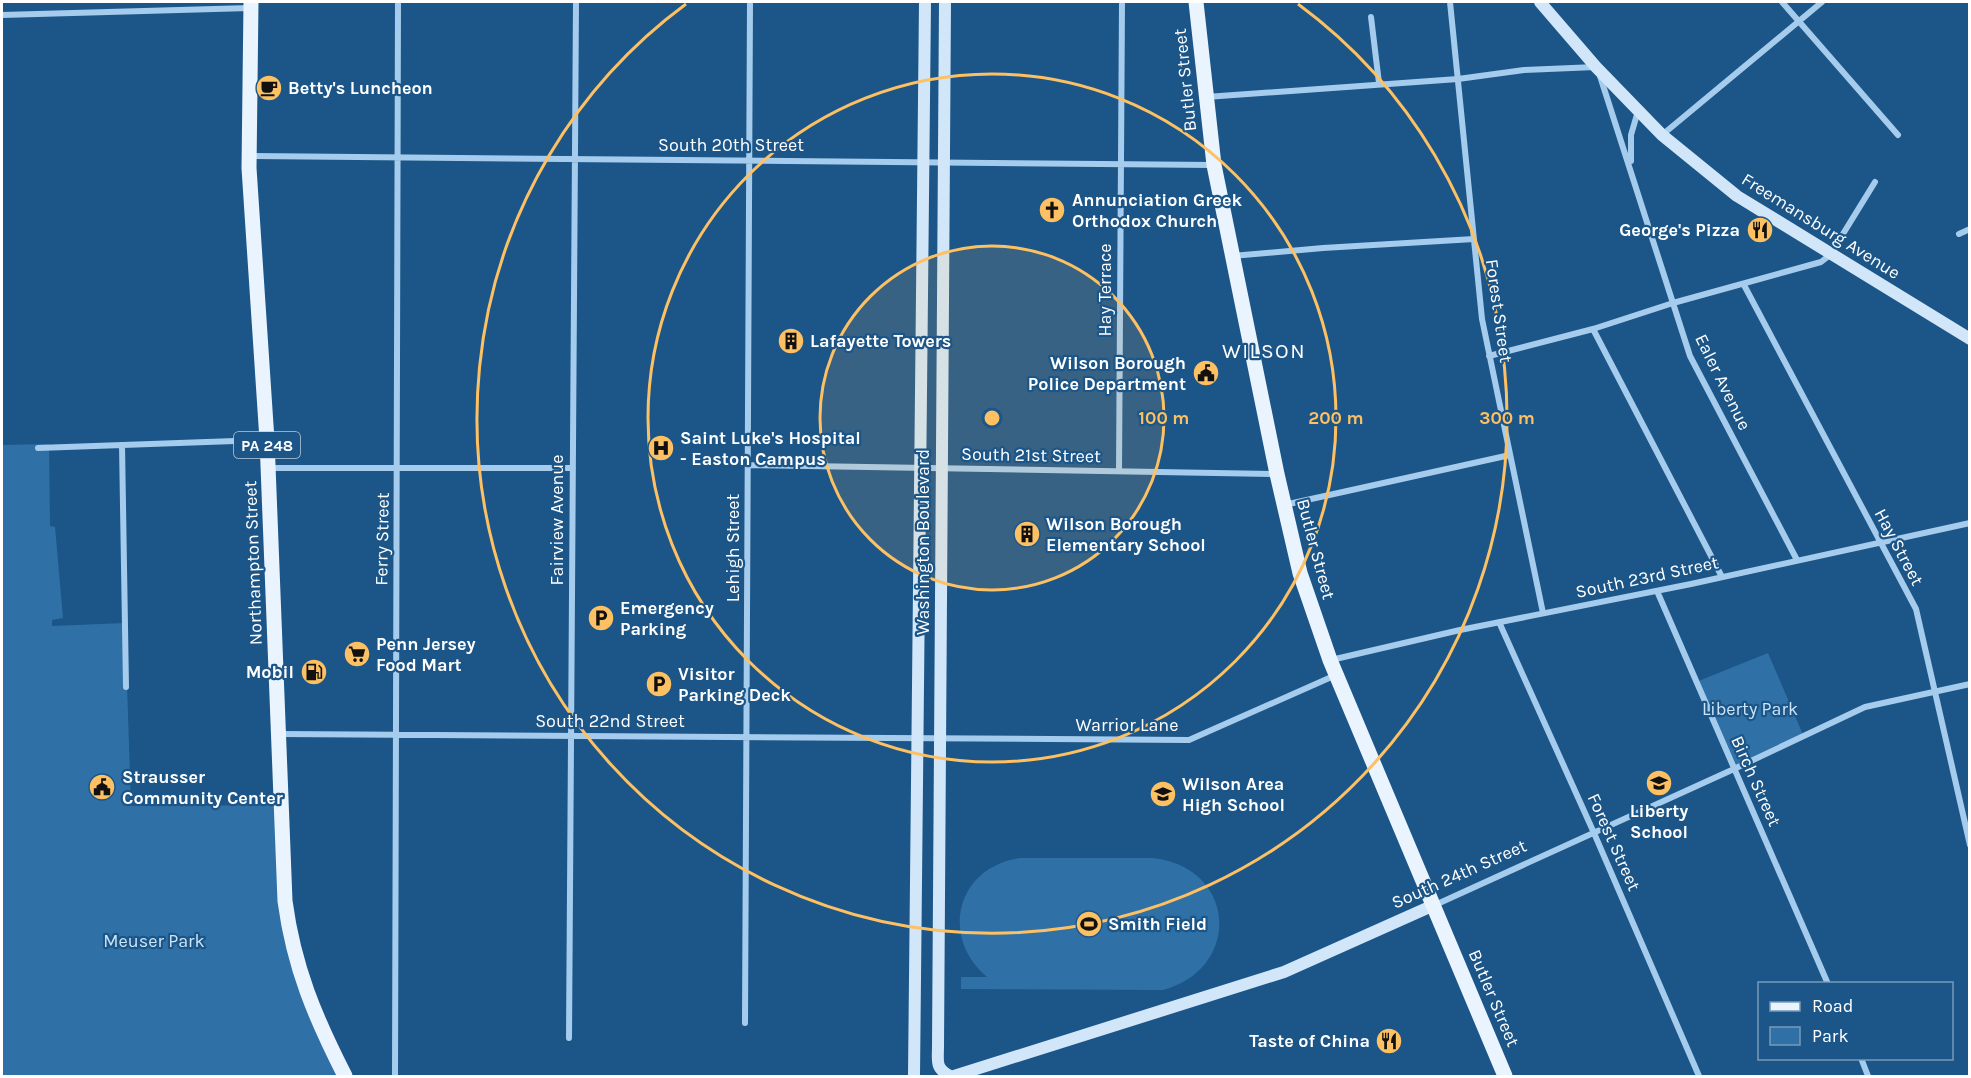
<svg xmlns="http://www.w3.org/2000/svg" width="1971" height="1078" font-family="Karla,sans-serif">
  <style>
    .green { fill: #2f70a6 }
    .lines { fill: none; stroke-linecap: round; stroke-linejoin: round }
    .street { stroke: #a5ccec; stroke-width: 6 }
    .secondary { stroke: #d1e6f9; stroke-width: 12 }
    .primary { stroke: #eaf4ff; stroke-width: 15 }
    .ring { fill: none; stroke: #fdc062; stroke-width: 3 }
    .labels { text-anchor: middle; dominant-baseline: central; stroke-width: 4.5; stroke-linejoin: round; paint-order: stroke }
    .shield { fill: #1c5688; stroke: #bbccdb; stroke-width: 1.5 }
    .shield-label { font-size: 16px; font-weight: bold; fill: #fff }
    .street-label { font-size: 18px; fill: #fff; stroke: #1c5688 }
    .poi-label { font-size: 18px; font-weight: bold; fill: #fff; stroke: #1c5688; text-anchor: start }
    .park-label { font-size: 18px; fill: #cae4f9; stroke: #1c5688 }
    .quarter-label { font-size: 21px; letter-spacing: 1.5px; fill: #fff; stroke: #1c5688 }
    .centre { fill: #fdc062; stroke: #1c5688; stroke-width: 3 }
    .ring-label { font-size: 18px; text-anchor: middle; font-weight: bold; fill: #fdc062; stroke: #1c5688; stroke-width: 4.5; stroke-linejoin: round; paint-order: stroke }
  </style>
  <rect width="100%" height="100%" fill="#1c5688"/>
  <path class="green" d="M49 444 50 526 55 527 63 618 52 620V626L125 623 131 806 282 805 288 924 345 1076H2V445Z
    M1768 653 1804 737 1734 769 1696 682Z
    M1020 858H1153C1236 867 1243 968 1163 990L961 989V977H987C939 937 957 867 1020 858Z"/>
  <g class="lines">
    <path class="street" d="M1450 2 1482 319 1543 613
      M1782 2 1898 135
      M2 15 250 8
      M1371 17 1379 83
      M1600 76 1690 356 1797 560
      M1206 97 1458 79 1524 70 1596 67
      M1662 135 1822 2
      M249 156 1213 165
      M1631 161V135L1638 111
      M1959 234 1970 229
      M1232 256 1323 248 1474 239
      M1744 285 1916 609 1970 845
      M1593 329 1722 577
      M1489 356 1593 329 1673 303 1821 262 1830 255 1875 182
      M122 445 126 687
      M38 448 266 440
      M748 465 1276 474
      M269 468H573
      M1119 471 1122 2
      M1284 505 1510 455
      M1657 591 1828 984
      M1499 622 1594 833 1699 1076
      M1331 660 1460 630 1691 584 1970 523
      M280 734 1189 740 1336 675
      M1435 905 1734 769 1865 707 1970 684
      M745 1023 750 2
      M569 1038 576 2
      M1861 1058 1868 1076
      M395 1076 398 2"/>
    <path class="secondary" d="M945 2 938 1046C938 1062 935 1068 950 1076
      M1540 2 1596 67 1662 135 1737 196 1970 339
      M914 1076 925 2
      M954 1076 1284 972 1434 905"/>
    <path class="primary" d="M251 2 249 168 267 440 285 901C294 968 315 1017 345 1076
      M1196 2 1214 165 1277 474 1300 573 1330 660 1505 1076"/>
  </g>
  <circle cx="992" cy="418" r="172" fill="#fdc062" fill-opacity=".12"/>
  <g class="ring">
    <circle cx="992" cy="418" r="172"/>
    <circle cx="992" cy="418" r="344"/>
    <path d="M1298 4A515 515 0 1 1 686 4"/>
  </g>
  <defs>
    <symbol id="cafe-disc" viewBox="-11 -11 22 22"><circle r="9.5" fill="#fdc062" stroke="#1c5688"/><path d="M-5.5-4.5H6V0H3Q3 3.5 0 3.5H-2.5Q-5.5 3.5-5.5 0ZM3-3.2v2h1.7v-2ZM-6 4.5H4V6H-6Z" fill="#111"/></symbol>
    <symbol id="church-disc" viewBox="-11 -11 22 22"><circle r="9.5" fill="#fdc062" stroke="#1c5688"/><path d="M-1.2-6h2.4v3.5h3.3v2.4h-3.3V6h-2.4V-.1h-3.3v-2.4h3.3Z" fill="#111"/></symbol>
    <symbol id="restaurant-disc" viewBox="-11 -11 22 22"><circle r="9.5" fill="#fdc062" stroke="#1c5688"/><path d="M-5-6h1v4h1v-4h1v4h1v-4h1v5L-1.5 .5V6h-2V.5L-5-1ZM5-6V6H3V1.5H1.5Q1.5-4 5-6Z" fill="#111"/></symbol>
    <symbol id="building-disc" viewBox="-11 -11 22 22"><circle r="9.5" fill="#fdc062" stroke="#1c5688"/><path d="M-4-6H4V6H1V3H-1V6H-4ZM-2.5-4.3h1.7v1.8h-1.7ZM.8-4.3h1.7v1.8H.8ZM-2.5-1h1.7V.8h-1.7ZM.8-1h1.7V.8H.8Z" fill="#111"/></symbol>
    <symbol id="civic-disc" viewBox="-11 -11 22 22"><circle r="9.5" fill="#fdc062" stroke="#1c5688"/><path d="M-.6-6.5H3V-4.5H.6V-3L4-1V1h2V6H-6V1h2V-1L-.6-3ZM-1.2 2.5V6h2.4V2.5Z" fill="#111"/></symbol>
    <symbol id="hospital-disc" viewBox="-11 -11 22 22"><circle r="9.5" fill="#fdc062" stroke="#1c5688"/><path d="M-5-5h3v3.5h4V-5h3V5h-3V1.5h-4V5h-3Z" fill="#111"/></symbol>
    <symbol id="parking-disc" viewBox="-11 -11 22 22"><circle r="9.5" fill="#fdc062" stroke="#1c5688"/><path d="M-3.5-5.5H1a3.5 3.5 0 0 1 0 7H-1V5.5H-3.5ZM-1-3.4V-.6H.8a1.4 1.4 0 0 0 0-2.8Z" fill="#111"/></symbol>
    <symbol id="supermarket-disc" viewBox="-11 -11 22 22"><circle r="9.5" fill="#fdc062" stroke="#1c5688"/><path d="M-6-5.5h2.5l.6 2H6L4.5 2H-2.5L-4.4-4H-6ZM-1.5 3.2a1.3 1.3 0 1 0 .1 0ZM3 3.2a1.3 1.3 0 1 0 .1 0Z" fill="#111"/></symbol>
    <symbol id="fuel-disc" viewBox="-11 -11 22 22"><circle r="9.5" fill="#fdc062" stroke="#1c5688"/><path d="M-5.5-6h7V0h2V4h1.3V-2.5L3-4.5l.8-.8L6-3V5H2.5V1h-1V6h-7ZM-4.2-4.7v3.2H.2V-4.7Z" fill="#111"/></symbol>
    <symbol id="school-disc" viewBox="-11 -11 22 22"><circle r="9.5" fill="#fdc062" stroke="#1c5688"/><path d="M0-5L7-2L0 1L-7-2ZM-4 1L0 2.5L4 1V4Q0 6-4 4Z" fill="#111"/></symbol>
    <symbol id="stadium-disc" viewBox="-11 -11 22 22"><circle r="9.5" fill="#fdc062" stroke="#1c5688"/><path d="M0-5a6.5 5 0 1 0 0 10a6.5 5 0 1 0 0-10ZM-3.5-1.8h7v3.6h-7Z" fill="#111"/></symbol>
  </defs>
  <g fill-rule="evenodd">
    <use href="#cafe-disc" x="254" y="73" width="30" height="30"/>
    <use href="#church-disc" x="1037" y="195" width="30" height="30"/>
    <use href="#restaurant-disc" x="1745" y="215" width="30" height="30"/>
    <use href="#building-disc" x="776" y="326" width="30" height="30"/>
    <use href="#civic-disc" x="1191" y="358" width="30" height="30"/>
    <use href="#hospital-disc" x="646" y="433" width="30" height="30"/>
    <use href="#building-disc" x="1012" y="519" width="30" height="30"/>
    <use href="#parking-disc" x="586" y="603" width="30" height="30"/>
    <use href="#supermarket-disc" x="342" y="639" width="30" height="30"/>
    <use href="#fuel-disc" x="299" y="657" width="30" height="30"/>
    <use href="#parking-disc" x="644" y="669" width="30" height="30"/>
    <use href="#school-disc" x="1644" y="768" width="30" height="30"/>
    <use href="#civic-disc" x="87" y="772" width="30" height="30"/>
    <use href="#school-disc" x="1148" y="779" width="30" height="30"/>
    <use href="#stadium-disc" x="1074" y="909" width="30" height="30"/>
    <use href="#restaurant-disc" x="1374" y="1026" width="30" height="30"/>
  </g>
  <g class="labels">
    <rect class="shield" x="234" y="432" width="66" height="26" rx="4.5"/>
    <g class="shield-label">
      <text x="267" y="445">PA 248</text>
    </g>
    <g class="street-label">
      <text transform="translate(1185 80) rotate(-96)">Butler Street</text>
      <text x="731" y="145">South 20th Street</text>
      <text transform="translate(1821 226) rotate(32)">Freemansburg Avenue</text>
      <text transform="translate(1105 290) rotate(-90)">Hay Terrace</text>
      <text transform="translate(1499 311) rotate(82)">Forest Street</text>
      <text transform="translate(1723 382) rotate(64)">Ealer Avenue</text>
      <text transform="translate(1031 455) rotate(1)">South 21st Street</text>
      <text transform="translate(557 520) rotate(-90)">Fairview Avenue</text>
      <text transform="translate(382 539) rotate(-89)">Ferry Street</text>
      <text transform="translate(923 542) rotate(-90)">Washington Boulevard</text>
      <text transform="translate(1899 547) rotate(62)">Hay Street</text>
      <text transform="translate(733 548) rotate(-90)">Lehigh Street</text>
      <text transform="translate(1316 549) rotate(75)">Butler Street</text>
      <text transform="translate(253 563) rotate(-92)">Northampton Street</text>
      <text transform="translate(1647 577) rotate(-12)">South 23rd Street</text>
      <text x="610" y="721">South 22nd Street</text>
      <text x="1127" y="725">Warrior Lane</text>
      <text transform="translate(1756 781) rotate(66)">Birch Street</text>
      <text transform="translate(1614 842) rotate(66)">Forest Street</text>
      <text transform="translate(1459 874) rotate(-24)">South 24th Street</text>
      <text transform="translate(1494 998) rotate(67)">Butler Street</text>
    </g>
    <g class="poi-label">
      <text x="288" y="88">Betty's Luncheon</text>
      <text x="1072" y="200">Annunciation Greek<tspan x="1072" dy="21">Orthodox Church</tspan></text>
      <text x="1740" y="230" text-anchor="end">George's Pizza</text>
      <text x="810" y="341">Lafayette Towers</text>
      <text x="1186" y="363" text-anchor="end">Wilson Borough<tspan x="1186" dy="21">Police Department</tspan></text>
      <text x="680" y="438">Saint Luke's Hospital<tspan x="680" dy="21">- Easton Campus</tspan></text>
      <text x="1046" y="524">Wilson Borough<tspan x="1046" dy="21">Elementary School</tspan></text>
      <text x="620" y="608">Emergency<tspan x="620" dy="21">Parking</tspan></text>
      <text x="376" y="644">Penn Jersey<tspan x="376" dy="21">Food Mart</tspan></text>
      <text x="294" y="672" text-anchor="end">Mobil</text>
      <text x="678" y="674">Visitor<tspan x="678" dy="21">Parking Deck</tspan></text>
      <text x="122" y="777">Strausser<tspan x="122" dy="21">Community Center</tspan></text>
      <text x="1182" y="784">Wilson Area<tspan x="1182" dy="21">High School</tspan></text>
      <text x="1659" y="811" text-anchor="middle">Liberty<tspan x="1659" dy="21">School</tspan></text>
      <text x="1108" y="924">Smith Field</text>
      <text x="1370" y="1041" text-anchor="end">Taste of China</text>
    </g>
    <g class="park-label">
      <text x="1750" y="709">Liberty Park</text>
      <text x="154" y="941">Meuser Park</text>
    </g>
    <g class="quarter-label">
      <text x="1264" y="351">WILSON</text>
    </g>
  </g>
  <circle cx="992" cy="418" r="9" class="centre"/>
  <g class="ring-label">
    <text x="1164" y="424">100 m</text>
    <text x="1336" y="424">200 m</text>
    <text x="1507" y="424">300 m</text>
  </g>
  <rect width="1971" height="1078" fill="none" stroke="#ffffff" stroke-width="6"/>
  <rect x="1758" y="982" width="195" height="78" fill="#1c5688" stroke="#779ab8" stroke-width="1.5"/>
  <rect x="1770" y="1002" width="30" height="9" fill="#eaf4ff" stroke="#779ab8" stroke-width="1.5"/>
  <text x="1812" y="1012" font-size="18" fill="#ffffff">Road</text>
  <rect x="1770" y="1027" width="30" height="18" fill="#2f70a6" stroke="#779ab8" stroke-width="1.5"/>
  <text x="1812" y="1042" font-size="18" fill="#ffffff">Park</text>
</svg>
